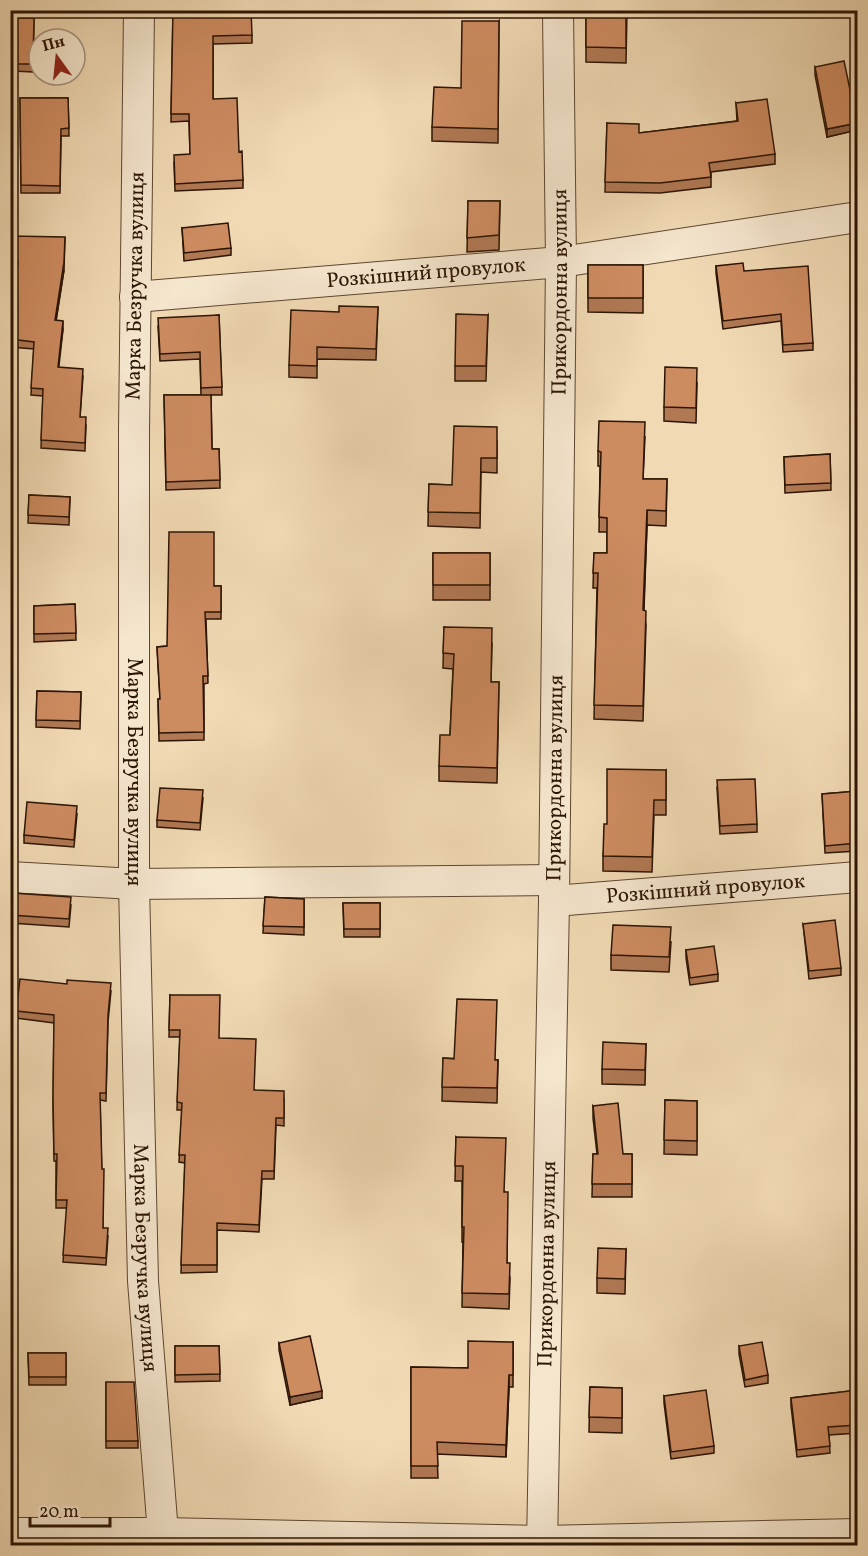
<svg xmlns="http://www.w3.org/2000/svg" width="868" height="1556" font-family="Vollkorn,serif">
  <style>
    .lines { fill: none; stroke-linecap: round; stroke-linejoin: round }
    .minor-casing { stroke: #5d4630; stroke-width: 32 }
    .minor { stroke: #f5e6ce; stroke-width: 30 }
    .wall { fill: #b07853; stroke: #2c1504; stroke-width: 1.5 }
    .shaded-wall { fill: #906143; stroke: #2c1504; stroke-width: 1.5 }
    .building { fill: #cd8b60; stroke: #2c1504; stroke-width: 1.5 }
    .labels { text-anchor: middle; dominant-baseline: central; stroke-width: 4.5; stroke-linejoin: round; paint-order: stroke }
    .street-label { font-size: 21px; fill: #2c1504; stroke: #f5e6ce }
  </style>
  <rect width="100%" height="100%" fill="#f0d9b3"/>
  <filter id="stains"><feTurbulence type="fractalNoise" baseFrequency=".00333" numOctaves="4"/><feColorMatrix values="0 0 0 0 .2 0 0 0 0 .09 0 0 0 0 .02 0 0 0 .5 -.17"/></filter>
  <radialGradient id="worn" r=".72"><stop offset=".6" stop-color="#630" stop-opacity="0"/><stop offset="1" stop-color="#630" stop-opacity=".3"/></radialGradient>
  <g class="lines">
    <defs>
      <g id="minor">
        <path id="s1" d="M139 10 134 431V884L143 1281 163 1533"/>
        <path id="s2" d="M135 297 561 262 858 217"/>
        <path d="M10 877 134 884 554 880"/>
        <path id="s3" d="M554 901 858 877"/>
        <path d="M10 1533H163L542 1541 858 1534"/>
        <path id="s4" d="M542 1546 554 901 561 262 558 10"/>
      </g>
    </defs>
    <use href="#minor" class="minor-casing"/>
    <use href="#minor" class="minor"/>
  </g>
  <path class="wall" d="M35 10H89V12Z
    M173 10 252 35V43L213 44V99L239 152 243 180V188L175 191 174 162 190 154 189 121 171 122Z
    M595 10H637V12H627L626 63 586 62V16H595Z
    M14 18H34L33 72 13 71Z
    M499 21 498 143 432 141V127L461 88Z
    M815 67 857 130 827 137 815 75Z
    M20 98H68L69 136H61L60 193H21Z
    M736 103 775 154V164L711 172V187L660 193 605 192 607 123 639 133 737 121Z
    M468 201H500L499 250 467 252Z
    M182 228 231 248V255L184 261Z
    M10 236 64 270 56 320 63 329 58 367 83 376 80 417 86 425 85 451 41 448 43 396 31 395 34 349 10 347V325L17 269H10Z
    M588 265H643V313L588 312Z
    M716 266 744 271 813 343V350L783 352 781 321 723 329 716 273Z
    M378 307 376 360 317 359V378L289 377V365L339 312Z
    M219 315 222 395H211L212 449H219L220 488 166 490 164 395H201L200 359 160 361 158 326Z
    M488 315 486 381H455V366Z
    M697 383 696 423 664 421V407Z
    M645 437 643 479H667L666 526 647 525 644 610 646 625 643 721 594 719 597 588H593L594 553H607V532H599L600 466H598V451Z
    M497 442V473L481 472 480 528 428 526 429 484 452 485Z
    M830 454 831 490 785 493 784 457Z
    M29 495 70 497 69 525 28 523Z
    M433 553H490V600H433Z
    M214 586H221V619H206L208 683 204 684V740L159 741 158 699H160L157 647 167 646Z
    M75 604 76 640 34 642V606Z
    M444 627 492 643 491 682H499L497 783 439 781V766L450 735 453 669 443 668Z
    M37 691 81 692 80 729 36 727Z
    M666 770V815H654L652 872 603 871V856L607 824Z
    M717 788 757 824V832L720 834Z
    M858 791V851L825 853 822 794Z
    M203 798 200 830 157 827V820Z
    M77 814 74 847 24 843V835Z
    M265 897 304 899V935L263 933Z
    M343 903H380V937H344Z
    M71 905 69 927 10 923V909Z
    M803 924 841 968V975L809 979Z
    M671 942 669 972 611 970V955Z
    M686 950 718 974V981L690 985 686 958Z
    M111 991 108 1022 106 1101 100 1100 103 1228 108 1236 106 1265 63 1262 67 1208H56V1161H54L53 1105 54 1023 16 1018V1011Z
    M170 995 219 1038 254 1090 284 1098V1126L276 1125 274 1179H262L259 1232 217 1230V1272L181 1273 185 1163 179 1162 182 1110H177L180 1037H169Z
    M646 1044 645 1085 602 1084V1069Z
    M443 1058 498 1060 497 1103 442 1101Z
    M665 1100 697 1101V1155L664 1154Z
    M593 1106 623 1154H632V1197H592L593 1154H597L593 1118Z
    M456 1137 505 1192 507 1263 510 1278 509 1309 462 1307 463 1242H462V1181H455Z
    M626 1249 625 1294 597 1293V1278Z
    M513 1342V1387H509L506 1457 437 1454 438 1478H411V1367L468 1368Z
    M279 1343 322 1398 290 1405 279 1350Z
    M175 1346H219L220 1381 175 1382Z
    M739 1346 768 1375V1383L745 1387 739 1354Z
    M28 1353H66V1385H29Z
    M106 1382 138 1441V1448H106Z
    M590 1387 622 1388V1433L589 1432Z
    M858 1390V1433L829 1435 830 1453 797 1457 791 1406V1398Z
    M664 1396 714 1446V1453L671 1459 664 1403Z"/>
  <path class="shaded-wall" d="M857 123V130L827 137V129Z
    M65 237 64 270 55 328V320Z
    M63 321V329L58 375V367Z
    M647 510V525L643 625V610Z
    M509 1375V1387L506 1457V1445Z
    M322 1391V1398L290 1405V1397Z"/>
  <path class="building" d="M173 10H251L252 35 213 36V99L237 98 239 152 242 151 243 180 175 184 174 155 190 154 189 114H171Z
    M595 10H626V48L586 47V16H595Z
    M14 18H34L33 64H13Z
    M462 21H499L498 129 432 127 434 87 461 88Z
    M844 61 857 123 827 129 815 67Z
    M20 98H68L69 128 61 129 60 186 21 185Z
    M767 99 775 154 709 163 711 177 660 183 605 182 607 123 639 124V133L738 121 736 103Z
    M468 201H500L499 235 467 238Z
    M228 223 231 248 184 253 182 228Z
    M10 236 65 237 64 262 55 320 63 321 58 367 83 369 80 417H86L85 443 41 440 43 389 31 388 34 342 10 339V325L18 262H10Z
    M743 263 744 271 808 266 813 343 783 345 781 314 723 321 716 266Z
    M588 265H643V298H588Z
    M339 306 378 307 376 349 317 347V366L289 365 291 310 339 312Z
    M456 314 488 315 486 366H455Z
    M219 315 222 387 201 388 200 352 160 354 158 318Z
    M665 367 697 368 696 408 664 407Z
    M164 395H211L212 449H219L220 480 166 482Z
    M599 421 645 422 643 479H667L666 511 647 510 643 610 646 611 643 706 594 705 598 573H593L594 553H607V518L599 517 601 452 598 451Z
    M454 426 497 427V458H481L480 513 428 512 429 484 452 485Z
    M830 454 831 483 785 485 784 457Z
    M29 495 70 497 69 517 28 515Z
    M169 532H214V586H221V612H205L208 676H203L204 732 159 733 158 699H160L157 647 167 646Z
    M433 553H490V585H433Z
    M75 604 76 633 34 634V606Z
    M444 627 492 628 491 682H499L497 768 439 766 440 735H450L454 654 443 653Z
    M37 691 81 692 80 721 36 720Z
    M607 769 666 770V800H654L652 857 603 856 604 824H607Z
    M755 779 757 824 720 826 717 780Z
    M160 788 203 790 200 823 157 820Z
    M858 791V843L825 846 822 794Z
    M27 802 77 806 74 840 24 835Z
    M12 893 71 897 69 919 10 915Z
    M265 897 304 899V927L263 926Z
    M343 903H380V929H344Z
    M835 920 841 968 809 971 803 924Z
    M613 925 671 927 669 957 611 955Z
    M714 946 718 974 690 978 686 950Z
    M20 979 67 984V980L111 983 108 1015 106 1093H100L102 1169H104L103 1228H108L106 1258 63 1255 67 1200H56L57 1154H54L53 1097 54 1015 16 1011Z
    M170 995H220L219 1038 256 1039 254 1090 284 1091V1118H276L274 1171H262L259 1225 217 1223V1265H181L185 1155H179L182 1103 177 1102 180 1030H169Z
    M457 999 497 1000 495 1060H498L497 1088 442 1087 443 1058 454 1059Z
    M603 1042 646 1044 645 1070 602 1069Z
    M665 1100 697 1101V1141L664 1140Z
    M618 1103 623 1154H632V1184H592L593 1154H598L593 1106Z
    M456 1137 506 1138 504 1192H508L507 1263H510L509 1294 462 1293 464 1227H462L463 1166H455Z
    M598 1248 626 1249 625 1279 597 1278Z
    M310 1336 322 1391 290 1397 279 1343Z
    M468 1341 513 1342V1375H509L506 1445 437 1442 438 1466H411V1367L468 1368Z
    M762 1342 768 1375 745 1380 739 1346Z
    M175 1346H219L220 1374 175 1375Z
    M28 1353H66V1377H29Z
    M106 1382H134L138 1441H106Z
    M590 1387 622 1388V1418L589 1417Z
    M706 1390 714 1446 671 1452 664 1396Z
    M858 1390V1425L828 1427 830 1446 797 1450 791 1398Z"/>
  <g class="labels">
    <g class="street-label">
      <text stroke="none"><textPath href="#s2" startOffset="292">Розкішний провулок</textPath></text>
      <text transform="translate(136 286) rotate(-89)">Марка Безручка вулиця</text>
      <text stroke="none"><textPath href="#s4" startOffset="1254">Прикордонна вулиця</textPath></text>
      <text stroke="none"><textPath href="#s1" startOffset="762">Марка Безручка вулиця</textPath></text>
      <text stroke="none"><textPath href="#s4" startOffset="768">Прикордонна вулиця</textPath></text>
      <text stroke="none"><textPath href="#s3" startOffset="152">Розкішний провулок</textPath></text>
      <text stroke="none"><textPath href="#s1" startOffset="1248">Марка Безручка вулиця</textPath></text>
      <text stroke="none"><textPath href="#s4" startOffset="282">Прикордонна вулиця</textPath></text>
    </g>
  </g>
  <rect width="868" height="1556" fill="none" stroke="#f0d9b3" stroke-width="36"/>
  <rect x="12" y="12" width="844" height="1532" fill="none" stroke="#2c1504" stroke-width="3"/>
  <rect x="18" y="18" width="832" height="1520" fill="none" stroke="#2c1504" stroke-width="1.5"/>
  <g transform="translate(57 57) rotate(345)"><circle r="28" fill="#f5e6ce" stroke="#a5927d" stroke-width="1.5"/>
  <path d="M0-4.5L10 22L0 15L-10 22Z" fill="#8f2418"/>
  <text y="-9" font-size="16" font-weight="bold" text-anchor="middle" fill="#2c1504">Пн</text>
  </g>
  <path d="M30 1517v9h80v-9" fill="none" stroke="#2c1504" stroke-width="3"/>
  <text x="39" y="1517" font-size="18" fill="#2c1504" stroke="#f5e6ce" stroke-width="4.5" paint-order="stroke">20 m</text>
  <rect width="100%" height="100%" filter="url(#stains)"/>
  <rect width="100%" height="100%" fill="url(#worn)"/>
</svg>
